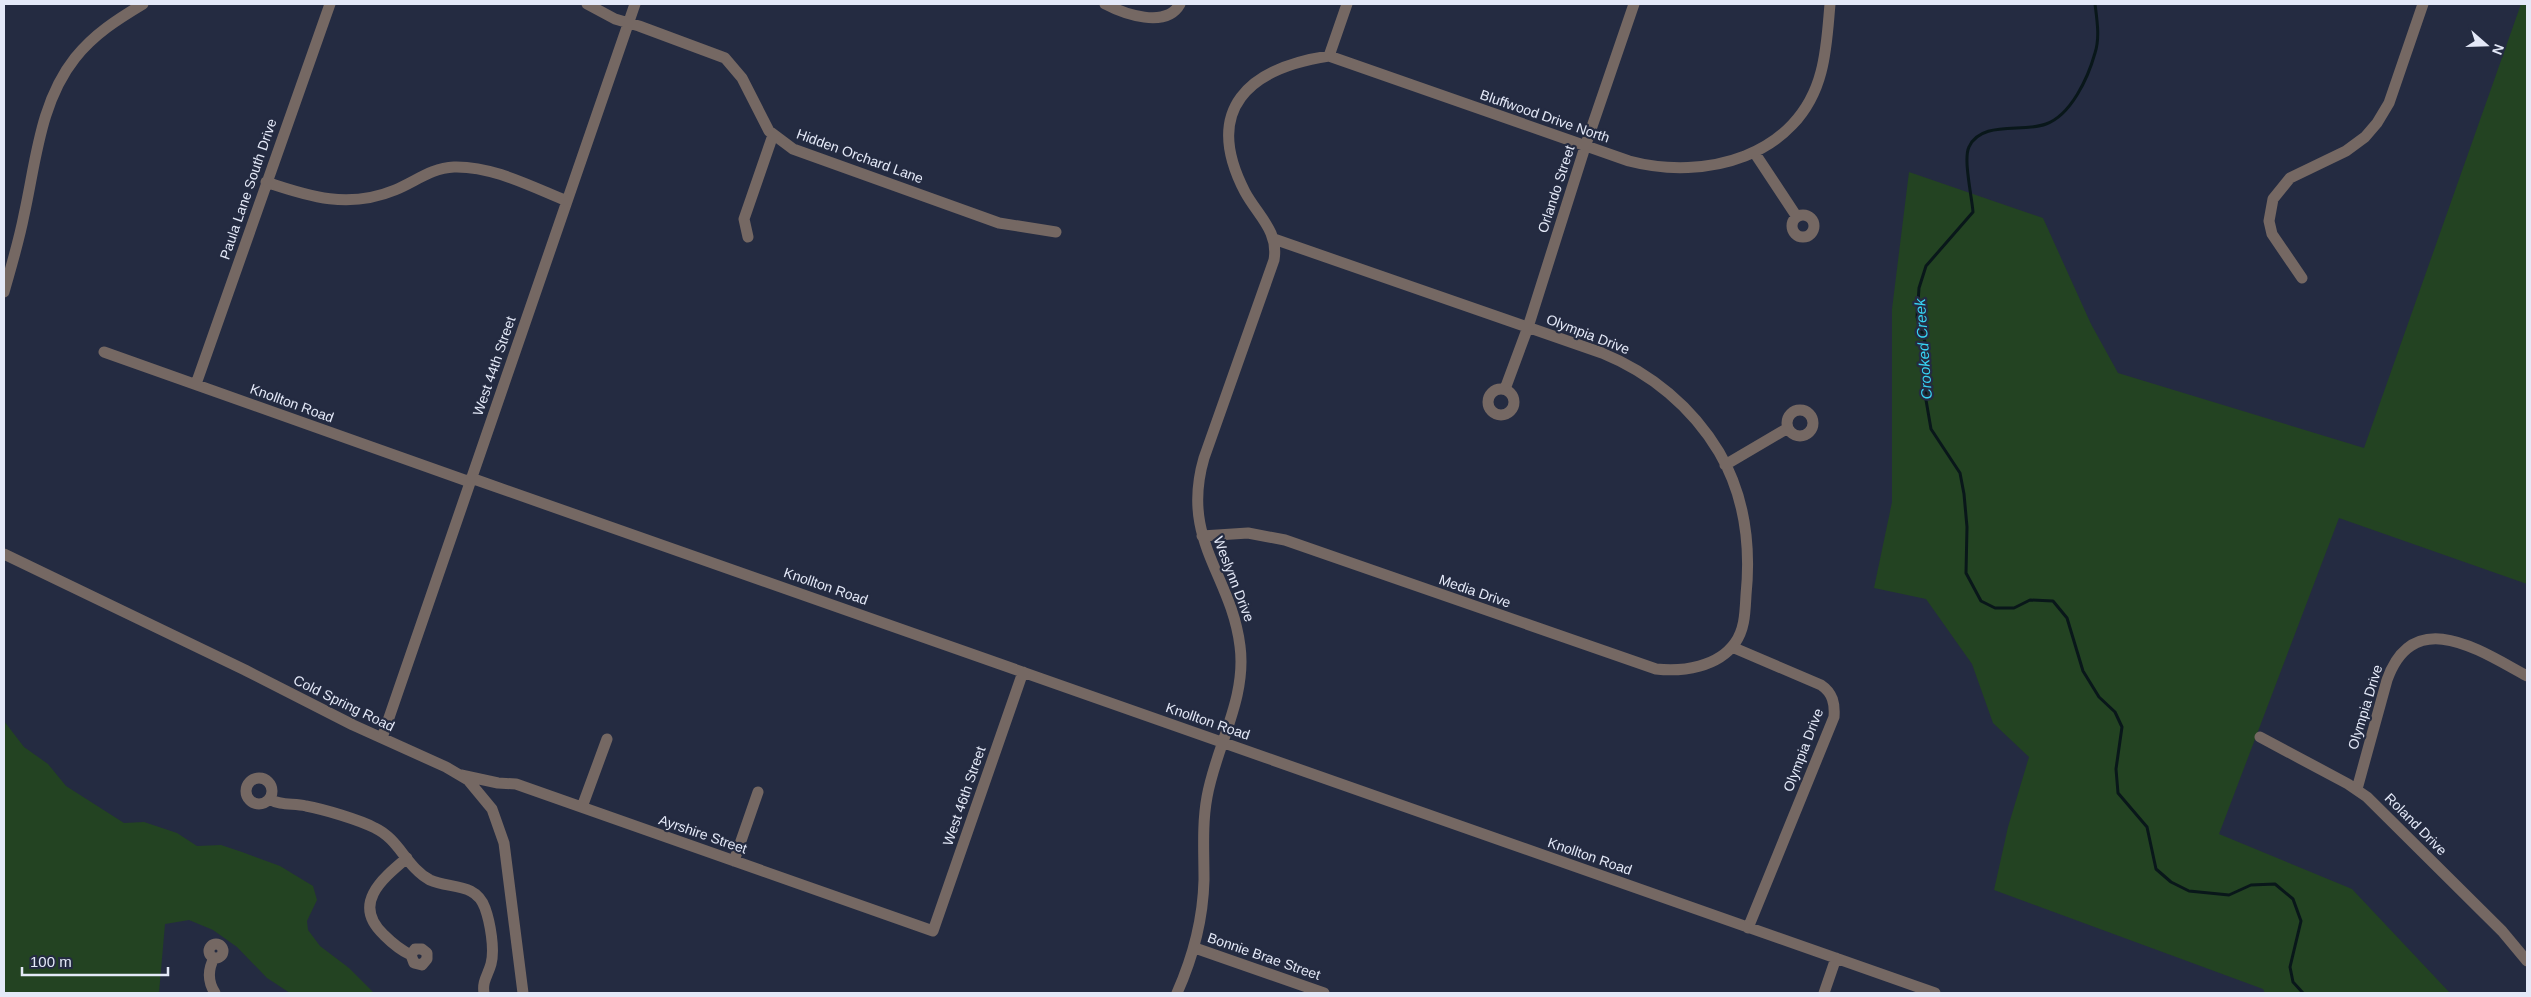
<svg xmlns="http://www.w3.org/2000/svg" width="2531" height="997" font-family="Arial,sans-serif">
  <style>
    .green { fill: #234322 }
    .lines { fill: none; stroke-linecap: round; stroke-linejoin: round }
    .stream { stroke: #09171a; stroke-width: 3 }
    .minor { stroke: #756863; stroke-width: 11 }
    .labels { text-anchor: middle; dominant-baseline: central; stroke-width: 4.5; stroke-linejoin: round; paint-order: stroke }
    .street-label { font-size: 14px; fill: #e4e9f8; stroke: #242b41 }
    .water-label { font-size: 15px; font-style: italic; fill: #37d3f3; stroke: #242b41 }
  </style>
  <rect width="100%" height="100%" fill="#242b41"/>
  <path class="green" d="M2521 4H2527V584L2339 518 2219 834 2352 889 2450 993H2265L2263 989 1994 890 2008 827 2029 757 1993 723 1972 664 1926 599 1874 588 1892 502V309L1909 172 2043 218 2091 324 2118 373 2364 448Z
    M4 721 24 747 48 764 66 786 124 823 144 822 177 833 197 846 221 845 242 852 280 866 313 886 317 900 307 921 308 930 320 946 349 968 374 993H290L267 978 237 947 213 930 189 920 165 924 159 993H4Z"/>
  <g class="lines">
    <path class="stream" d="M2095 4C2097 20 2100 38 2095 53 2088 78 2071 115 2046 124 2023 133 1981 120 1969 147 1963 159 1972 197 1973 212L1926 266 1919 288 1917 317 1925 342 1926 400 1931 429 1960 473 1964 494 1967 527 1966 573 1981 601 1995 608H2014L2030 600 2053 601 2067 618 2083 671 2099 697 2115 712 2122 727 2116 769 2118 793 2147 827 2156 869 2171 882 2189 891 2229 895 2251 885 2275 884 2293 899 2301 921 2290 967 2293 982 2303 993"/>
    <path class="minor" d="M587 4 615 19 639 26 725 58 742 78 769 131 793 149 999 223 1056 232
      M1105 4C1124 14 1166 29 1180 4
      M1329 56 1629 161C1705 181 1799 157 1821 72 1827 50 1828 26 1830 4
      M1754 152 1797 217
      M266 182C310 197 349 209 395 190 415 182 431 168 454 167 493 166 532 187 567 201
      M1792 226a11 11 0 1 1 22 0a11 11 0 1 1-22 0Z
      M748 237 744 219 773 135
      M2302 278 2272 234 2269 221 2273 199 2290 178 2346 151 2365 137 2377 123 2389 103 2423 4
      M4 292C11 267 19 241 24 215 36 161 40 102 75 58 94 34 118 19 143 4
      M104 352 470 482
      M196 384 330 4
      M1488 402a13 13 0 1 1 26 0a13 13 0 1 1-26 0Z
      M1505 389 1528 327 1585 147 1634 4
      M1787 423a13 13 0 1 1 26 0a13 13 0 1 1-26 0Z
      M1725 465 1788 428
      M471 478 1935 993
      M1202 536 1248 533 1285 540 1656 669C1683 672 1718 667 1735 643 1745 629 1745 612 1746 595 1751 545 1745 496 1719 452 1692 407 1651 373 1602 353L1274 239
      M4 554 245 670 353 725 446 767 468 780 492 809 504 843 523 993
      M1732 647 1821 685C1833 693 1835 704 1834 717L1748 928
      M2260 737 2348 784 2367 797 2502 931 2527 961
      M382 738 635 4
      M461 775 498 783 516 784 933 931 1023 672
      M246 791a13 13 0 1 1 26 0a13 13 0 1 1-26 0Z
      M2357 789 2387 680C2414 604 2482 652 2527 676
      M269 799C281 806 293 803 306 806 323 809 360 820 375 828 399 839 407 868 430 880 449 889 476 882 485 908 490 922 495 949 491 964 488 975 482 981 484 993
      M582 807 607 739
      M407 858C382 879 351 904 384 935 392 943 400 950 411 955L414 963 422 965 427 959V953L422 949H415L411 955
      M734 861 758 792
      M209 951a7 7 0 1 1 14 0a7 7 0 1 1-14 0Z
      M1195 948 1324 993
      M214 958C207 971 208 982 215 993
      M1177 993C1193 957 1203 920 1204 880 1204 852 1202 824 1207 797 1216 746 1247 699 1240 646 1231 574 1180 540 1204 458L1274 260C1279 231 1258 216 1245 192 1202 109 1249 68 1329 56L1347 4
      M1824 993 1836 958"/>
  </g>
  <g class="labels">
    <g class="street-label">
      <text transform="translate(1545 116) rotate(19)">Bluffwood Drive North</text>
      <text transform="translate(860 156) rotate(20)">Hidden Orchard Lane</text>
      <text transform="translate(248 189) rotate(-71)">Paula Lane South Drive</text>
      <text transform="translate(1556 189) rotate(-72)">Orlando Street</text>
      <text transform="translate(1588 334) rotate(21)">Olympia Drive</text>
      <text transform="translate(494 366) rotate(-71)">West 44th Street</text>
      <text transform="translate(292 403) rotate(20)">Knollton Road</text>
      <text transform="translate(1234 579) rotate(69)">Weslynn Drive</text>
      <text transform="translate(826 586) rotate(19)">Knollton Road</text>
      <text transform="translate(1475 591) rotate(19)">Media Drive</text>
      <text transform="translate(344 703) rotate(26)">Cold Spring Road</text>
      <text transform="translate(2365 707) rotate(-73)">Olympia Drive</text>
      <text transform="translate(1208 721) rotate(19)">Knollton Road</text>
      <text transform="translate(1803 750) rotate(-69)">Olympia Drive</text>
      <text transform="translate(964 796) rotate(-71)">West 46th Street</text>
      <text transform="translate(2416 824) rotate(45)">Roland Drive</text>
      <text transform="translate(703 834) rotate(19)">Ayrshire Street</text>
      <text transform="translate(1590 856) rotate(19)">Knollton Road</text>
      <text transform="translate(1264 956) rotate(19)">Bonnie Brae Street</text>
    </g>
    <g class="water-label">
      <text transform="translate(1923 349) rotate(-94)">Crooked Creek</text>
    </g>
  </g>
  <rect width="2531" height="997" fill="none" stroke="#e4e9f8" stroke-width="10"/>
  <g transform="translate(2486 45) rotate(110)" stroke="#242b41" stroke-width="4" paint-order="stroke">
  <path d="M0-4L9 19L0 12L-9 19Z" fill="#e4e9f8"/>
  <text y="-8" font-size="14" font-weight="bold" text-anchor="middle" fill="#e4e9f8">N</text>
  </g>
  <path d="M22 967v8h146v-8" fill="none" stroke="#e4e9f8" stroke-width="2.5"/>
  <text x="30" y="967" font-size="15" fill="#e4e9f8" stroke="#242b41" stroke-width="4" paint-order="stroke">100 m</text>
</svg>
